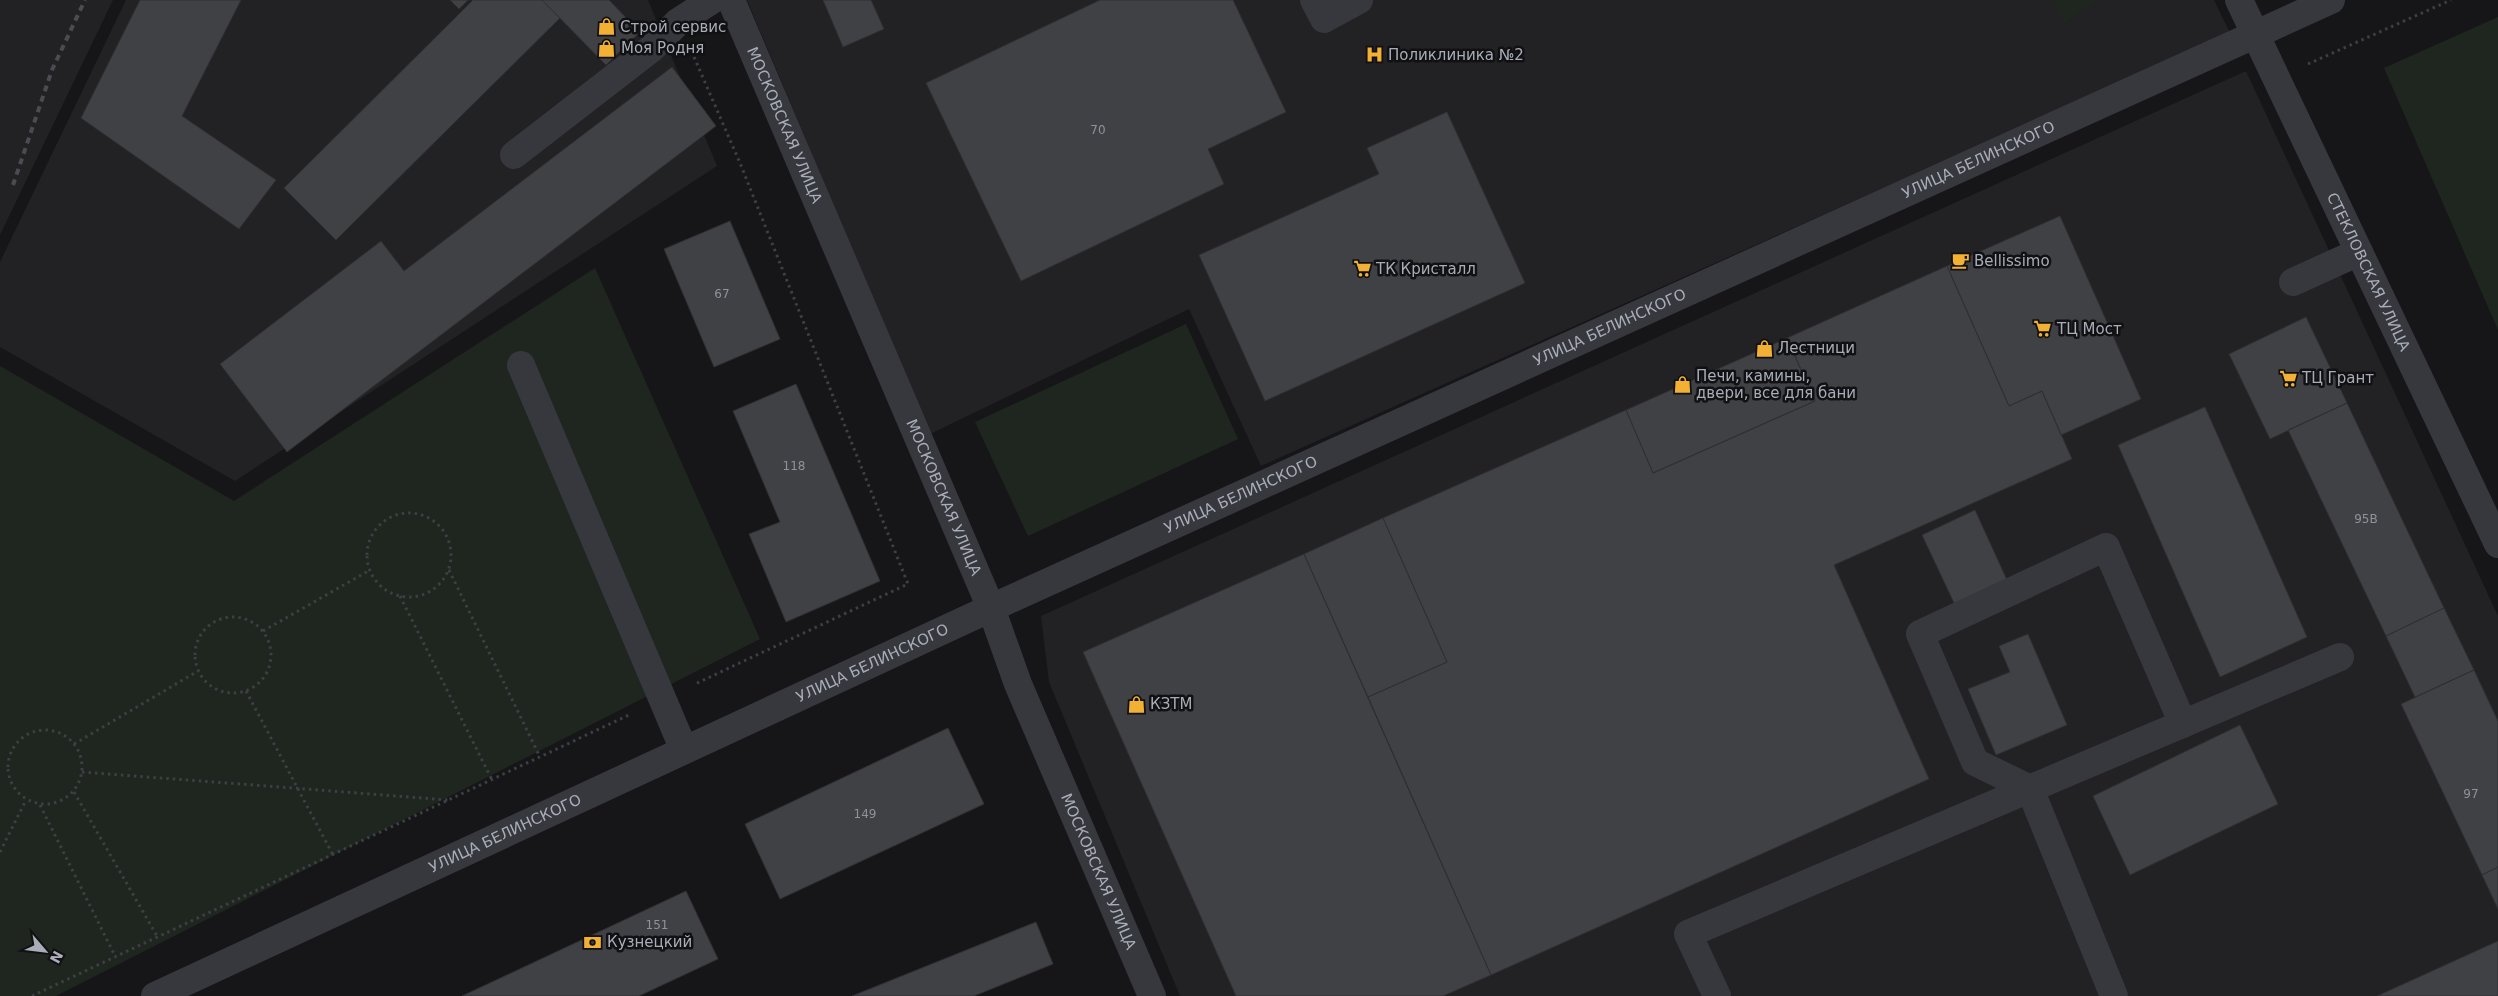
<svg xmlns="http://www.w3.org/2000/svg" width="2498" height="996" font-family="'DejaVu Sans',sans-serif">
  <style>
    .built { fill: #222225 }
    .green { fill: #1e261f }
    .building { fill: #404145; stroke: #303034 }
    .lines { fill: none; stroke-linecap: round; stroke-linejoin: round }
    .path { stroke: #3d3f44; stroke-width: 3; stroke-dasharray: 2.5 4; stroke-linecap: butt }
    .minor { stroke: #37383d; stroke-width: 28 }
    .rail { stroke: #4a4c52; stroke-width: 4; stroke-dasharray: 6 5; stroke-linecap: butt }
    .labels { text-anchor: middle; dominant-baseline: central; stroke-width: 5; stroke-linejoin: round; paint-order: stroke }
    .number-label { font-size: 12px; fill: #8e929b }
    .poi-label { font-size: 15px; fill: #a8adb8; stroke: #111113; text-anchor: start }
    .street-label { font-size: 15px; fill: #a8adb8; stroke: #111113 }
  </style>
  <rect width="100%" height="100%" fill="#161618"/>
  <path class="built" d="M0 0H113L0 235Z
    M126 0H648L717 166 235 481 0 347V262Z
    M747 0H2214L2230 33 1261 466 1189 309 930 434Z
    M2246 71 2498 616V996H1180L1049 682 1041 616Z"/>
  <path class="green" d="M2053 0H2097L2064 24Z
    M2498 17V330L2384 68Z
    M595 268 760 639 56 996H0V366L234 501Z
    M1186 324 1238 439 1028 536 975 422Z"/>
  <path class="building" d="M140 0H241L182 116 276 180 239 229 81 118Z
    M450 0H468L459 9Z
    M473 0H542L560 18 336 240 284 188Z
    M542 0H609L640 32 606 65Z
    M823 0H871L884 29 843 47Z
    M1100 0H1233L1286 112 1208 149 1224 184 1021 281 926 83Z
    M672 67 716 126 287 452 220 364 381 241 404 271Z
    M1447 112 1525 283 1265 401 1199 255 1379 174 1367 148Z
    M2060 216 2141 399 2061 435 2042 391 2009 406 1947 266Z
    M730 221 780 339 714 367 664 249Z
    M1947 266 2009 406 2042 391 2072 459 1834 565 1929 779 1491 975 1368 697 1447 662 1383 518 1626 410 1653 473 1815 401 1787 338Z
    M2306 317 2347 403 2270 439 2229 354Z
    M1787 338 1815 401 1653 473 1626 410Z
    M796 384 880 581 786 622 749 534 780 522 733 411Z
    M2347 403 2444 608 2386 636 2288 430Z
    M2205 407 2307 637 2220 677 2118 445Z
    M1975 510 2007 580 1955 605 1922 535Z
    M1383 518 1447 662 1368 697 1304 554Z
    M1304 554 1491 975 1443 996H1236L1083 652Z
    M2444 608 2474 670 2415 697 2386 636Z
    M2028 634 2067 725 1996 755 1968 689 2010 672 1999 646Z
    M2474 670 2498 721V867L2482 875 2401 704Z
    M2240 725 2278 804 2130 875 2093 796Z
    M948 728 984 804 780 899 745 824Z
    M2498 867V909L2482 875Z
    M686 891 718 959 639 996H462Z
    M1036 922 1053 964 974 996H852Z
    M2498 941V996H2377Z"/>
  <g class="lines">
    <path class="path" d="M694 57 740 163 908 584 695 684
      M2308 64 2451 0
      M367 555a42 42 0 1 1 84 0a42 42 0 1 1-84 0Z
      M449 570 540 757
      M400 596 492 780
      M195 655a38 38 0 1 1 76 0a38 38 0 1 1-76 0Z
      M263 631 370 570
      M246 691 333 855
      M8 767a37 37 0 1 1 74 0a37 37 0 1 1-74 0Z
      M74 744 198 671
      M82 772 449 800
      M74 792 157 936
      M40 805 115 956
      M0 852 26 800
      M32 996 631 714"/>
    <g class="minor">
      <path id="s1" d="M731 0 991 608 1018 684 1152 996"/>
      <path d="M1314 0 1324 19 1359 0"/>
      <path id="s2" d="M2239 0 2498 544"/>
      <path d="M514 155 651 49 678 22 712 0"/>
      <path d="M2293 282 2359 252"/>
      <path d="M521 365 684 750"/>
      <path id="s3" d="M155 996 991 608 2331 0"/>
      <path d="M1717 996 1688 934 2340 657"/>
      <path d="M2114 996 2030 789 1975 762 1920 634 2106 547 2183 724"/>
    </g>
    <path class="rail" d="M13 185 52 70 85 0"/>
  </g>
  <defs>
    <symbol id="shop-bare" viewBox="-9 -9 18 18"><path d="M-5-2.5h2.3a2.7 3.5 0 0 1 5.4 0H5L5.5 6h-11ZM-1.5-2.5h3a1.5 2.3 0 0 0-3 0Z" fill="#f2b134" stroke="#111113" stroke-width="2.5" paint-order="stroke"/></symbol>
    <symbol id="hospital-bare" viewBox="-9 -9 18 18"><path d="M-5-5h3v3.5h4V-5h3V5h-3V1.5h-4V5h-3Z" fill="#f2b134" stroke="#111113" stroke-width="2.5" paint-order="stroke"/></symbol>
    <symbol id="cafe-bare" viewBox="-9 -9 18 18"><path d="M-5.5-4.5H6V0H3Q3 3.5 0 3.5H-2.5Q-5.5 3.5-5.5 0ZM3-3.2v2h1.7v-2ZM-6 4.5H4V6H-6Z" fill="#f2b134" stroke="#111113" stroke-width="2.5" paint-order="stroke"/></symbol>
    <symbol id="supermarket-bare" viewBox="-9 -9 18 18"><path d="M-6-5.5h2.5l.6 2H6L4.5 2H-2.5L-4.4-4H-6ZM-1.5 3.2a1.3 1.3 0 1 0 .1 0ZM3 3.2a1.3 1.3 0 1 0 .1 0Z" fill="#f2b134" stroke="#111113" stroke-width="2.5" paint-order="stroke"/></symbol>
    <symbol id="bank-bare" viewBox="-9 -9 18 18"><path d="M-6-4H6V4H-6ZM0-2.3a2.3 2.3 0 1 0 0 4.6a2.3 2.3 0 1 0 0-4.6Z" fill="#f2b134" stroke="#111113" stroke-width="2.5" paint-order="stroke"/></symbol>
  </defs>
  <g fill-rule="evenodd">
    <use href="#shop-bare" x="594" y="14" width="25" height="25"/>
    <use href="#shop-bare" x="594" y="36" width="25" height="25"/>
    <use href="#hospital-bare" x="1362" y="42" width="25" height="25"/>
    <use href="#cafe-bare" x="1948" y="248" width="25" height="25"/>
    <use href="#supermarket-bare" x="1350" y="256" width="25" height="25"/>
    <use href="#supermarket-bare" x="2030" y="316" width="25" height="25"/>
    <use href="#shop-bare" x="1752" y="336" width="25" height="25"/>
    <use href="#supermarket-bare" x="2276" y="366" width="25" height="25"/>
    <use href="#shop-bare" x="1670" y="372" width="25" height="25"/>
    <use href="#shop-bare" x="1124" y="692" width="25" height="25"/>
    <use href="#bank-bare" x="580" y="930" width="25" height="25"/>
  </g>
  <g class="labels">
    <g class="number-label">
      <text x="1098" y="130">70</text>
      <text x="722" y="294">67</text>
      <text x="794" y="466">118</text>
      <text x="2366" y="519">95В</text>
      <text x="2471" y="794">97</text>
      <text x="865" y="814">149</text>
      <text x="657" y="925">151</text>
    </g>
    <g class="poi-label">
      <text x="620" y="27">Строй сервис</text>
      <text x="621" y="48">Моя Родня</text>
      <text x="1388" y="55">Поликлиника №2</text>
      <text x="1974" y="261">Bellissimo</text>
      <text x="1376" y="269">ТК Кристалл</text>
      <text x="2057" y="329">ТЦ Мост</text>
      <text x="1778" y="348">Лестници</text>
      <text x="1696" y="376">Печи, камины,<tspan x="1696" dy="17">двери, все для бани</tspan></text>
      <text x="2302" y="378">ТЦ Грант</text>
      <text x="1150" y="704">КЗТМ</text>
      <text x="607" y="942">Кузнецкий</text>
    </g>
    <g class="street-label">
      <text stroke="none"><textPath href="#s1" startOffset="136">МОСКОВСКАЯ УЛИЦА</textPath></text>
      <text stroke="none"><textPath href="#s3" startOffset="2006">УЛИЦА БЕЛИНСКОГО</textPath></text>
      <text stroke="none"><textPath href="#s2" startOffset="301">СТЕКЛОВСКАЯ УЛИЦА</textPath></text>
      <text stroke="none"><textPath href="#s3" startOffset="1601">УЛИЦА БЕЛИНСКОГО</textPath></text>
      <text stroke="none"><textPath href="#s3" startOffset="1196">УЛИЦА БЕЛИНСКОГО</textPath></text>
      <text stroke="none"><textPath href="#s1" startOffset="541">МОСКОВСКАЯ УЛИЦА</textPath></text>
      <text stroke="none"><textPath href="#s3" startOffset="791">УЛИЦА БЕЛИНСКОГО</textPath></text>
      <text stroke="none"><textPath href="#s3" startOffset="386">УЛИЦА БЕЛИНСКОГО</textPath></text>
      <text stroke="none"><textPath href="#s1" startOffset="946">МОСКОВСКАЯ УЛИЦА</textPath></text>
    </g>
  </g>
  <g transform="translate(45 951) rotate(118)" stroke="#111113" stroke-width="4" paint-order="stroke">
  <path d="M0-4L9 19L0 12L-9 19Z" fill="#a8adb8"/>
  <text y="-8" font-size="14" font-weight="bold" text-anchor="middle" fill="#a8adb8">N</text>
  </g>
</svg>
